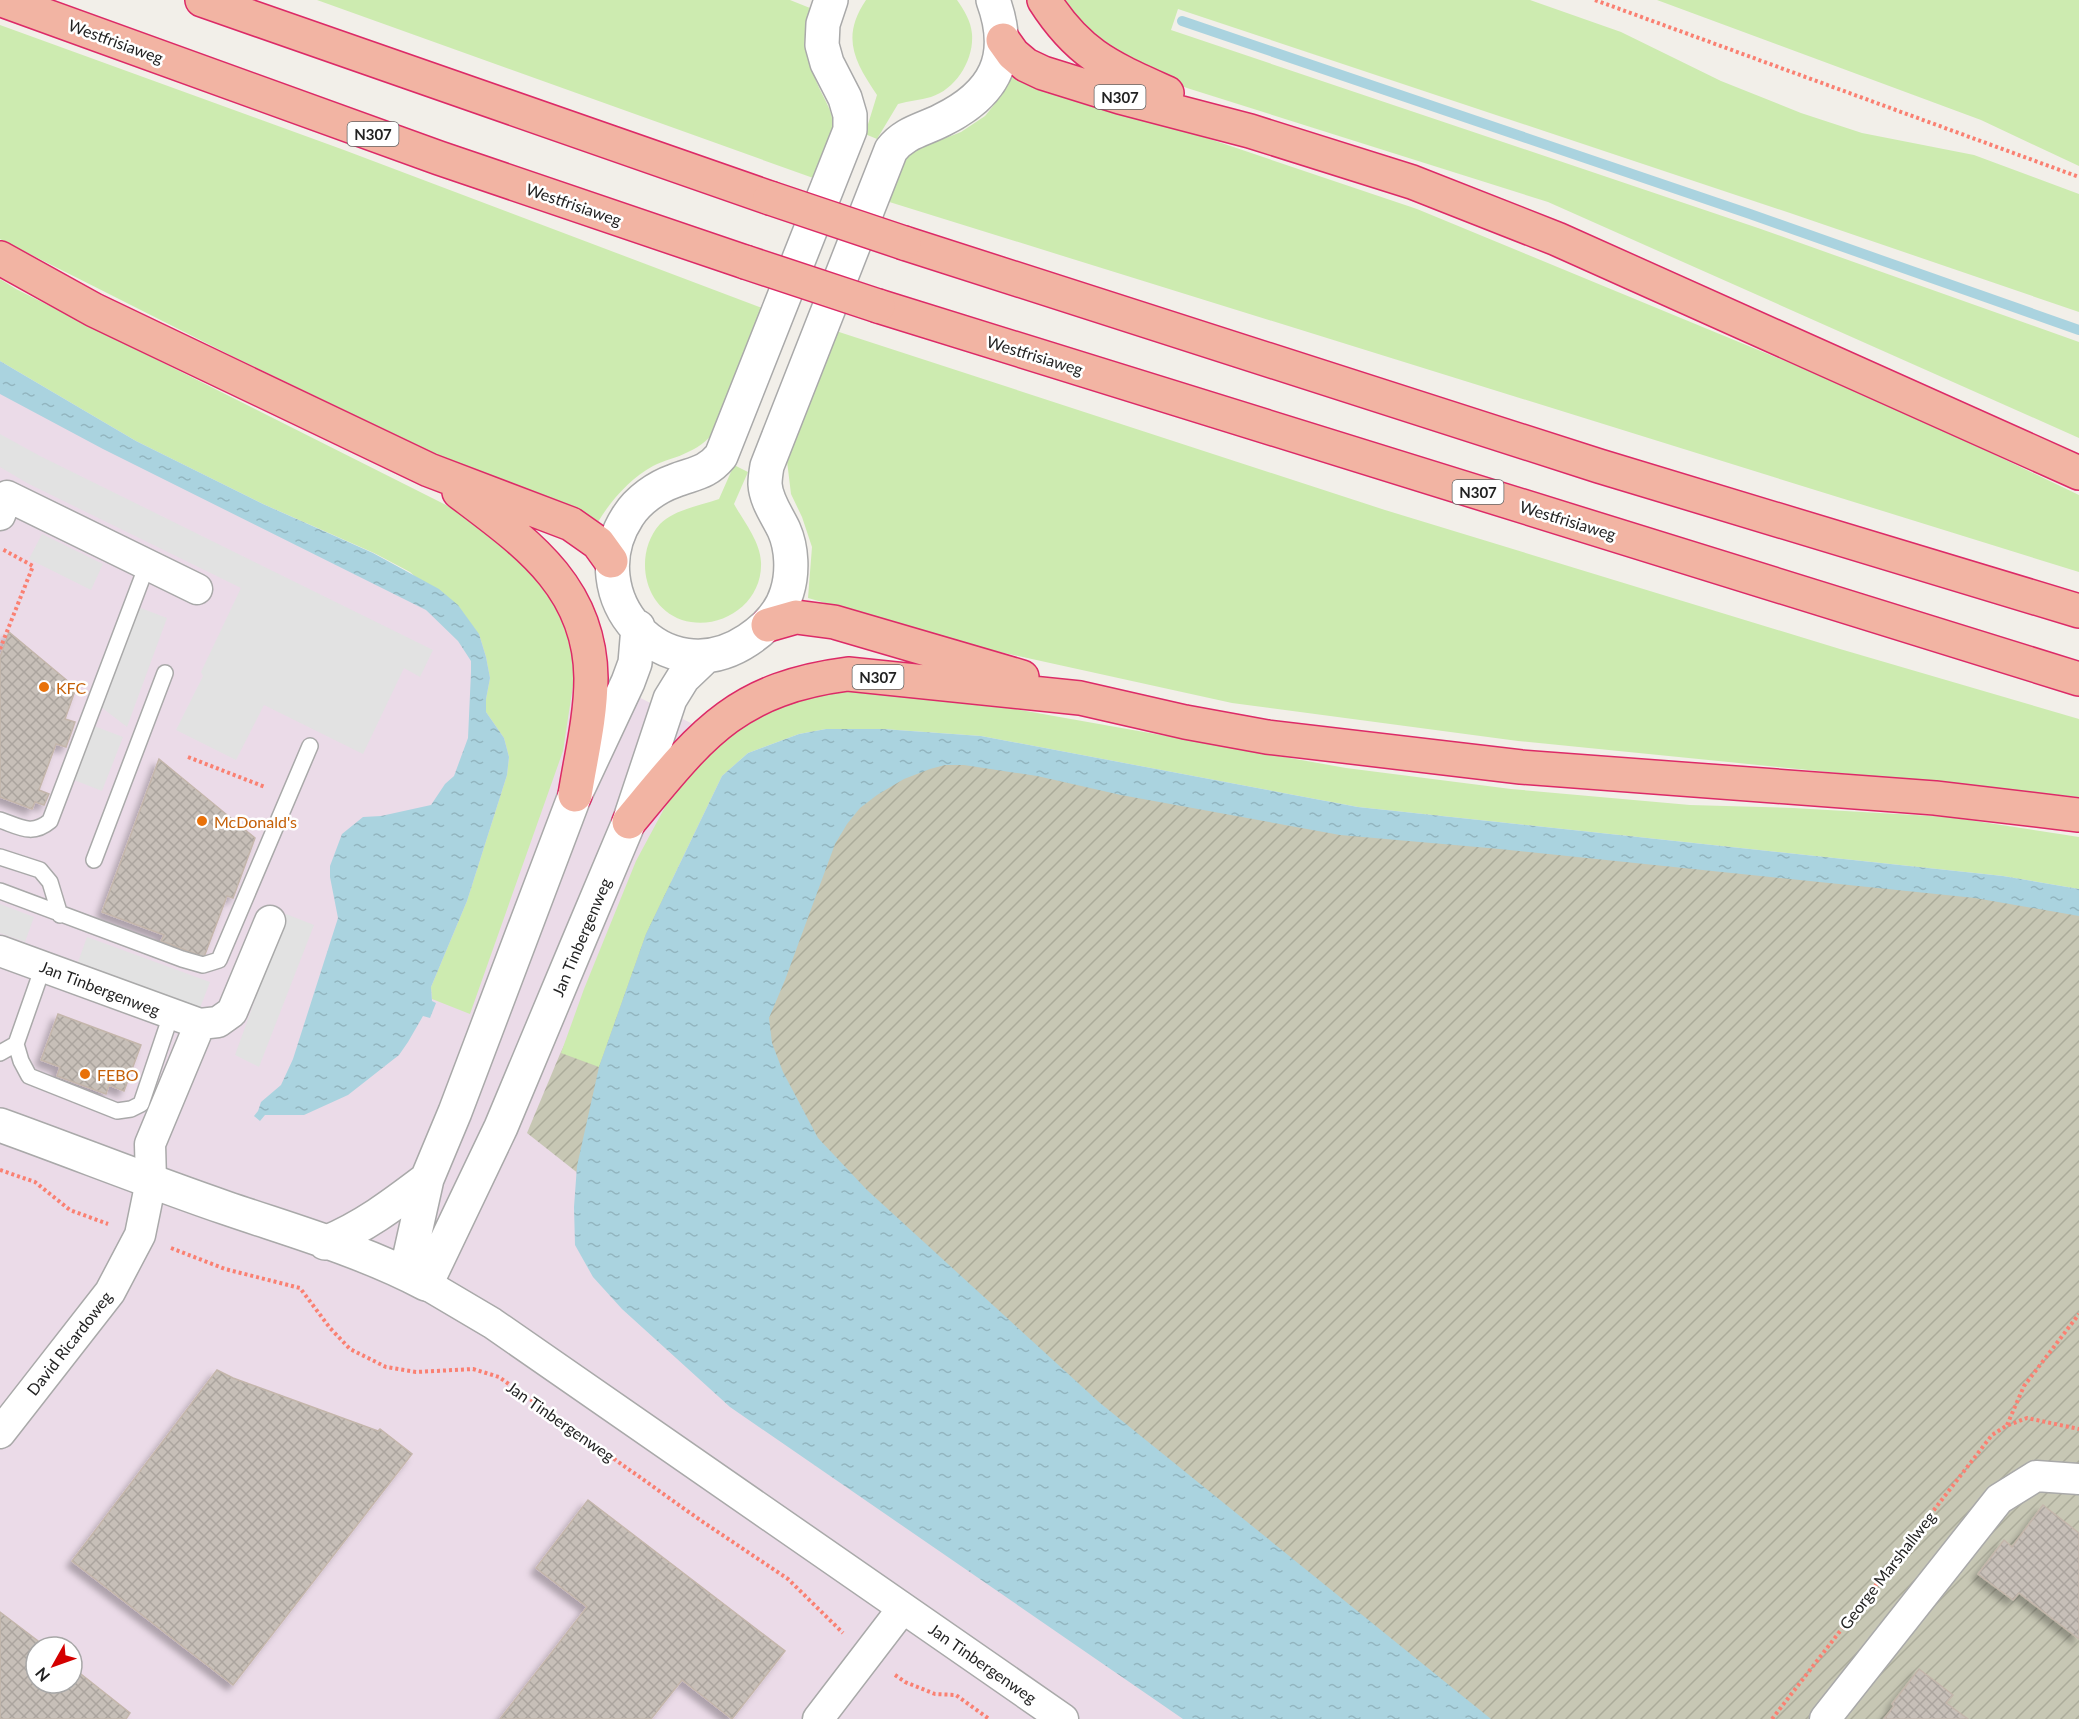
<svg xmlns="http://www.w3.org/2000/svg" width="2079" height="1719" font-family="Lato,sans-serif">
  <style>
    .industrial { fill: #ebdbe8; fill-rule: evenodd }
    .construction { fill: url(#construction-furrows) }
    .grass { fill: #cdebb0 }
    .parking { fill: #e2e2e2 }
    .water { fill: url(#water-ripples) }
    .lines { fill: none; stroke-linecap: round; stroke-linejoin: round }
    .stream { stroke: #aad3df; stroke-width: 10 }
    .building { fill: url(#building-cross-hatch); stroke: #c4b6ab; stroke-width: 1.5; filter: url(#shadow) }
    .service-casing { stroke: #a9a9a9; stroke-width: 18 }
    .minor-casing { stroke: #a9a9a9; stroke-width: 33 }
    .tertiary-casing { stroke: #a9a9a9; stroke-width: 36 }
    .trunk-casing { stroke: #dc2a67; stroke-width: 36 }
    .path { stroke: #fa8072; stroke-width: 4; stroke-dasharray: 3 3; stroke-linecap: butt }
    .service { stroke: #fff; stroke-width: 15 }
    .minor { stroke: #fff; stroke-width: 30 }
    .tertiary { stroke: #fff; stroke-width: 33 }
    .trunk { stroke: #f2b4a3; stroke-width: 33 }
    .trunk-bridge-casing { stroke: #dc2a67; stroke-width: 36; stroke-linecap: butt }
    .trunk-bridge { stroke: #f2b4a3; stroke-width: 33 }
    .food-dot { fill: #e8710a; stroke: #fff; stroke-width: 2 }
    .labels { text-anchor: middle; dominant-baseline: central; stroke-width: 5; stroke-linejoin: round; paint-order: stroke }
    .shield { fill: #fff; stroke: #646464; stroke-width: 1.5 }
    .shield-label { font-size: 15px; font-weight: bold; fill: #222 }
    .street-label { font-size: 16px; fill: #222; stroke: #fff }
    .food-label { font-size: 16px; fill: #c56008; stroke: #fff; text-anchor: start }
  </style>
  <defs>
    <pattern id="construction-furrows" width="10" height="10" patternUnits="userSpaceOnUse" patternTransform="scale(1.5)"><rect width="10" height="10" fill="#c7c7b4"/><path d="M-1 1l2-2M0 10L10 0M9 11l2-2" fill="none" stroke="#abab9a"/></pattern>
    <pattern id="water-ripples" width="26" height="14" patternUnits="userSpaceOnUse" patternTransform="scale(1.5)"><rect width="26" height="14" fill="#aad3df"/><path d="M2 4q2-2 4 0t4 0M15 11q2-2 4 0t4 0" fill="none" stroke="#92b5bf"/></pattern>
    <pattern id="building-cross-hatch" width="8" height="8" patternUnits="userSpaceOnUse" patternTransform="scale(1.5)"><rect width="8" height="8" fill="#c7bfb8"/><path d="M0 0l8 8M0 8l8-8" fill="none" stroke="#aba49e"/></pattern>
    <filter id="shadow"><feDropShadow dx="-5.5" dy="5.5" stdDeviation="3" flood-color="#0004"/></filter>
  </defs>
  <rect width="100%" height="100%" fill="#f2efe9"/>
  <path class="industrial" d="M0 380 729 742 1276 1719H0ZM36 1647H72V1683H36Z"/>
  <path class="construction" d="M856 749 2079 909V1719H1273L1248 1702 527 1133 560 1054 628 913Z"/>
  <path class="grass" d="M317 0H790L815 10C813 34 807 61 817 83 823 98 833 110 833 126 834 144 823 163 816 179Z
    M866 0H957C964 10 971 21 972 34 974 60 956 89 931 97 920 100 909 101 898 104L877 139 865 134 877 95C854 61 841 37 866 0Z
    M1063 0H1530L1621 32 1721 81 1801 113 1862 133 1974 155 2079 194V312L1790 213 1178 9 1171 30 1758 228 2079 342V438L1548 202 1187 88 1159 77 1091 37Z
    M1657 0H2079V166L1981 120Z
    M0 25 344 150 762 308 721 426C711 436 701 447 688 452 677 458 664 460 653 466 631 478 611 500 598 522L448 460 232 356 0 239Z
    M1011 72 1417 209 1882 401 2079 495V572L883 200 902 158 915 150 961 132 985 116 1002 95Z
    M0 279 16 289 448 506 466 517 522 559 550 593 563 618 572 653 574 679 563 751 470 1014 432 999 431 987 467 901 507 775 509 757 504 738 486 712V699L490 678 486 657 479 634 410 572 374 553 263 504 136 441 0 361Z
    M836 331 1385 510 1840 649 2079 719V797L1518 741 1232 703 977 647 808 598 812 547 802 517 791 494 787 461 795 425Z
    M734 465 748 472 734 504C744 522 760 541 761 562 763 604 720 632 682 620 642 606 634 553 660 524 675 509 700 506 719 499Z
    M847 691 1015 709 1346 768 1511 789 1690 805 1793 808 1949 817 2079 837V889L2003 876 1358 807 981 736 883 729H826L799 734 748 753 722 776 646 934 599 1067 561 1053 584 989 636 861 672 794 717 741 780 705 808 696Z"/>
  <path class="parking" d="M0 434 40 456 433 650 420 677 404 668 363 754 264 705 236 760 176 730 203 676 201 672 241 588 27 483 0 467Z
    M42 534 103 564 91 590 29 559Z
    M138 607 167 618 127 727 101 707Z
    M94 726 123 737 102 791 74 780Z
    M0 904 34 917 25 942 0 933Z
    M286 914 314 925 259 1067 235 1055Z
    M87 937 210 982 200 1008 78 962Z"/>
  <path class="water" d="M0 361 136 441 263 504 373 553 439 589 458 605 479 634 486 657 490 678 486 699V712L504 738 509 757 507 775 467 901 431 987 432 1001 436 1003 430 1018 423 1016 408 1042 399 1055 348 1095 304 1115H265L260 1121 254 1116 258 1111 261 1102 281 1085 293 1059 338 918 330 877V866L342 834 363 817 381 816 431 805 445 784 454 776 468 738 471 672V661L458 641 426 610 103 449 0 394Z
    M826 729H883L981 736 1358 807 2003 876 2079 889V916L1975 898 1500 849 1340 835 1121 795 1037 776 964 765H945L930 769 904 779 877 795 860 808 847 824 835 844 785 980 769 1018 772 1043 783 1072 818 1138 867 1190 1100 1403 1491 1719H1183L730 1407 622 1309 593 1277 575 1245 574 1207 577 1166 599 1067 646 934 722 776 748 753 799 734Z"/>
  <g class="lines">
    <path class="stream" d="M1182 21 1750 214 2079 330"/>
  </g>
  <path class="building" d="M9 632 76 688 65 719 75 722 66 747 56 744 39 790 49 794 44 805 35 802 32 809 0 797V657Z
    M159 759 255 838 233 898 227 896 204 957 161 941 164 935 102 912Z
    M58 1014 141 1045 124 1091 109 1085 106 1094 57 1076 60 1067 41 1060Z
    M217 1370 233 1378 378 1431 380 1429 412 1454 233 1685 72 1561Z
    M588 1500 785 1651 732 1719 682 1680 651 1719H500L587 1607 536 1568Z
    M2043 1505 2079 1533V1639L2019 1593 2013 1600 1978 1574 2004 1540 2012 1547Z
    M0 1612 46 1647H36V1683H72V1667L130 1713 126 1719H0Z
    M1919 1669 1953 1695 1946 1703 1968 1719H1884L1894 1706 1892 1704Z"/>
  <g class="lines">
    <defs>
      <path id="service" d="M0 820C20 827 32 836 50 821L147 565
        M0 857 40 870 50 882 60 915
        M94 860 165 673
        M0 891 182 959 203 965 219 960 310 746
        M43 967 16 1044 21 1061 29 1076 117 1111 131 1109 141 1104 171 1015
        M0 1053 16 1044"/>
      <path id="minor" d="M0 515 7 496 197 589
        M0 951 200 1024 218 1022 232 1012 270 921
        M426 1284 492 1323 1063 1719
        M0 1433 110 1292 140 1235 151 1181 150 1144 200 1024
        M818 1719 903 1608
        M1825 1719 1999 1499 2036 1476 2079 1479"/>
      <path id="tertiary" d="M831 0 823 24 822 45 827 63 845 98 850 115V130L721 456C706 474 694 473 674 481 657 487 638 500 628 516 576 595 664 696 748 640 766 628 781 613 787 592 793 573 792 548 784 530 777 515 766 501 765 484 765 478 766 472 767 466L891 150C905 132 923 130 942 120 995 94 1014 57 993 0
        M0 1125C75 1152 150 1182 226 1208 293 1231 364 1251 426 1284L501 1127 578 943 629 822 670 699 683 678 704 658
        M325 1243C364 1227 394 1204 427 1179
        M403 1272 410 1255 427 1179 455 1112 575 795 628 682 635 663 638 627"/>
      <path id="trunk" d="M2 0 439 158 745 262
        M202 0 770 198
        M1044 0C1079 55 1110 67 1167 93
        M1003 40 1013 54 1026 65 1043 73 1120 97 1250 131 1412 182 1557 239 2079 473
        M904 243 1599 466 2079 611
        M0 258 94 310 429 470 571 524 598 543 611 561
        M878 306 2079 679
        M459 492C525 542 590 586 591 678 591 717 581 757 575 795
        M768 625 796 617 834 622 1022 677
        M629 822C699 738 732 689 848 674L1080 698 1185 722 1267 737 1521 767 1935 798 2079 815"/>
    </defs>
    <use href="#service" class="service-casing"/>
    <use href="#minor" class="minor-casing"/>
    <use href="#tertiary" class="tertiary-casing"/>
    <use href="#trunk" class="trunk-casing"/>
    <path class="path" d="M1595 0 2079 177
      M0 649 33 566 2 549
      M188 757 265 787
      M0 1170 35 1182 70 1210 108 1224
      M171 1248 225 1269 300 1288 330 1328 350 1349 386 1367 416 1372 473 1369 499 1377 700 1520 788 1579 843 1633
      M2007 1425 2024 1386 2079 1314
      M895 1675 905 1682 935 1694 956 1695 989 1719
      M1772 1719 1992 1435 2006 1426 2027 1418 2079 1429"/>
    <use href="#service" class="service"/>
    <use href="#minor" class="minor"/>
    <use href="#tertiary" class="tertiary"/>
    <use href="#trunk" class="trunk"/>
    <defs>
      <path id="trunk-bridge" d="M770 198 904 243
        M745 262 878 306"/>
    </defs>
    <use href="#trunk-bridge" class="trunk-bridge-casing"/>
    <use href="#trunk-bridge" class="trunk-bridge"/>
  </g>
  <g class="food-dot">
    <circle cx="44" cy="687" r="6"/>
    <circle cx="202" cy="821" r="6"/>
    <circle cx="85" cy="1074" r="6"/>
  </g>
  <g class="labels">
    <g class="shield">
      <rect x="1094.5" y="85" width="51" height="24" rx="4.5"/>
      <rect x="347.5" y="122" width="51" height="24" rx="4.5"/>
      <rect x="1452.5" y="480" width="51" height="24" rx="4.5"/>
      <rect x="852.5" y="665" width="51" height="24" rx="4.5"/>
    </g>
    <g class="shield-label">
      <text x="1120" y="97">N307</text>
      <text x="373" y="134">N307</text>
      <text x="1478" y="492">N307</text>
      <text x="878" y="677">N307</text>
    </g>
    <g class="street-label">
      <text transform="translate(116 41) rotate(20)">Westfrisiaweg</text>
      <text transform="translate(574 204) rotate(19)">Westfrisiaweg</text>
      <text transform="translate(1035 355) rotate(17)">Westfrisiaweg</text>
      <text transform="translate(1568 520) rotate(17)">Westfrisiaweg</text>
      <text transform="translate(581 937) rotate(-67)">Jan Tinbergenweg</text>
      <text transform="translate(100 988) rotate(21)">Jan Tinbergenweg</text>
      <text transform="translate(69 1343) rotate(-52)">David Ricardoweg</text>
      <text transform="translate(561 1421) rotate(35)">Jan Tinbergenweg</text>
      <text transform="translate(1887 1570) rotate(-52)">George Marshallweg</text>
      <text transform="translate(983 1663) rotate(35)">Jan Tinbergenweg</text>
    </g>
    <g class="food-label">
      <text x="56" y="687">KFC</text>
      <text x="214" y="821">McDonald's</text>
      <text x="97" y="1074">FEBO</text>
    </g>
  </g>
  <g transform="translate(54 1665) rotate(230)"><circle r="28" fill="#ffffff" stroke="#a7a7a7" stroke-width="1.5"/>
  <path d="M0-4.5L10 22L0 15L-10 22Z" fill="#d40000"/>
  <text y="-9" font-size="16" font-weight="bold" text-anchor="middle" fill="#222222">N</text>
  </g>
</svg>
